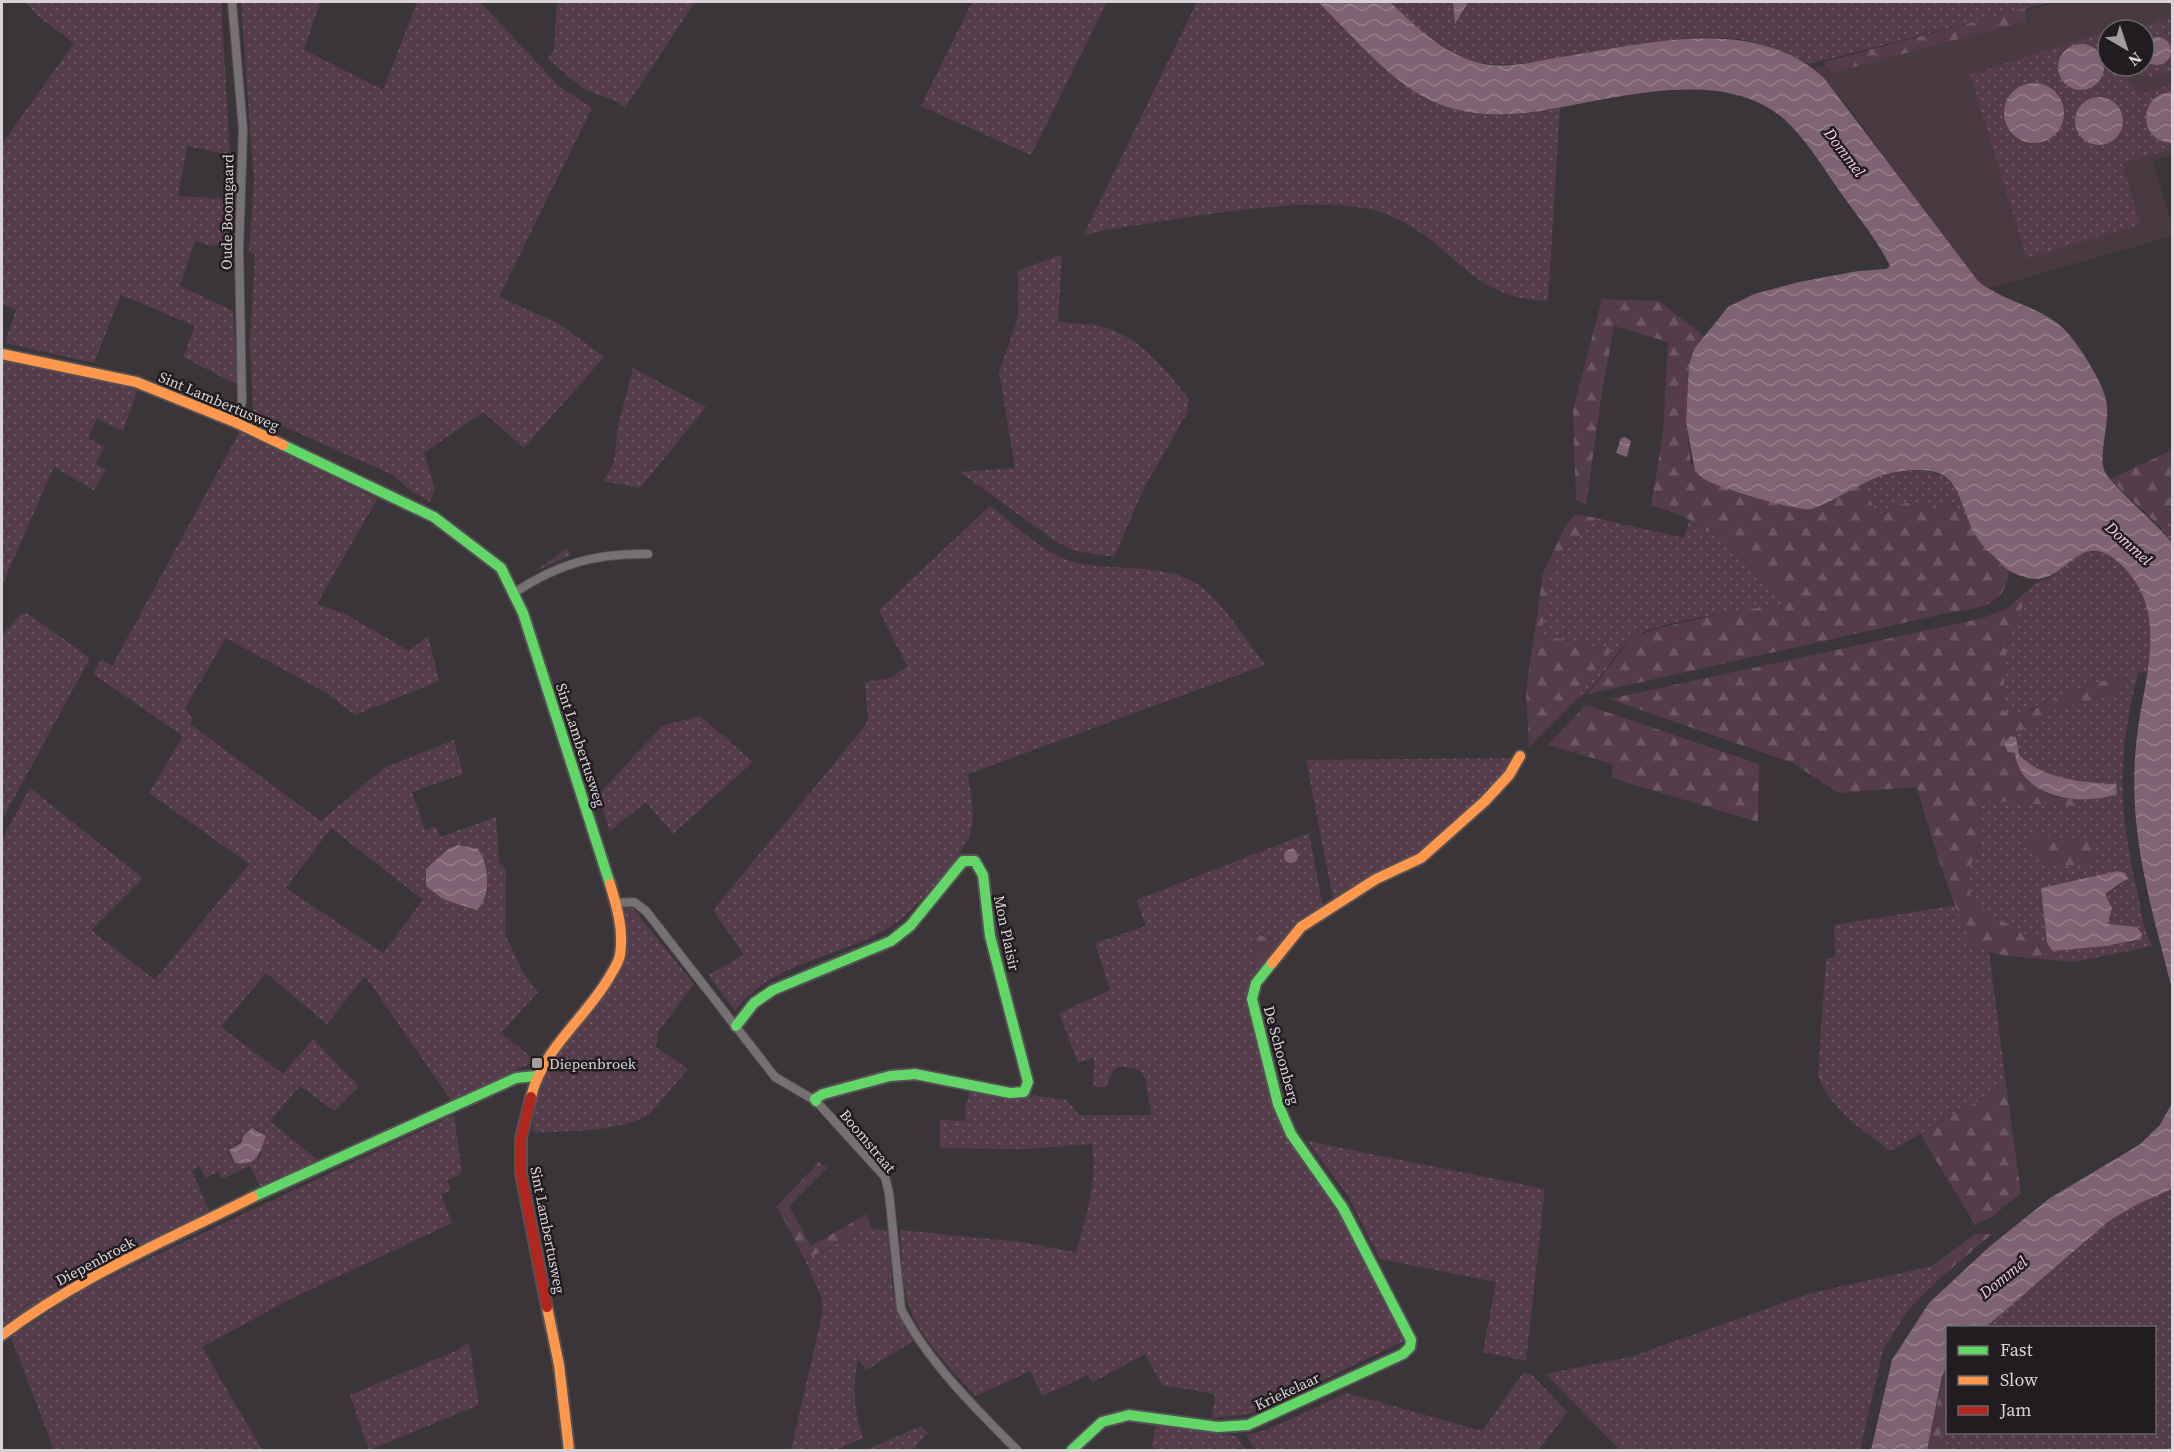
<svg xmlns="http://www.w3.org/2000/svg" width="2174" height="1452" font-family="'Source Serif 4',serif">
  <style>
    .built { fill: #493a42; fill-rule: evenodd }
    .grass { fill: url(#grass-dots); fill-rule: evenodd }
    .forest { fill: url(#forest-firs) }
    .water { fill: url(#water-waves) }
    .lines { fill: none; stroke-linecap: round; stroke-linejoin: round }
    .street-casing { stroke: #565154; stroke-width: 10 }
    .fast-casing { stroke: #565154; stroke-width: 14 }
    .slow-casing { stroke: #565154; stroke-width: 14 }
    .jam-casing { stroke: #565154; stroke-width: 14 }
    .street { stroke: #767274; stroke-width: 8 }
    .fast { stroke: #63d668; stroke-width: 10 }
    .slow { stroke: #ff974d; stroke-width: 10 }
    .jam { stroke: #b3261e; stroke-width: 10 }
    .poi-dot { fill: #a19c9f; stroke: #201c1f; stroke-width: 2 }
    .labels { text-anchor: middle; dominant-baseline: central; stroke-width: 5; stroke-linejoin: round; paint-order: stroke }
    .street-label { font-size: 15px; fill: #d9d3d7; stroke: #201c1f }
    .poi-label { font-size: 15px; fill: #d9d3d7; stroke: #201c1f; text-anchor: start }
    .water-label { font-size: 16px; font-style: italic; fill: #fbcce8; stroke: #201c1f }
  </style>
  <defs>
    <pattern id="grass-dots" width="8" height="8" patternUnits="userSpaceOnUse" patternTransform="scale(1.5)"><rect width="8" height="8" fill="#553c4b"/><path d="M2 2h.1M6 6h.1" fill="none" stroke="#6d5764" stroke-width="1.8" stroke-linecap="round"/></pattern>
    <pattern id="forest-firs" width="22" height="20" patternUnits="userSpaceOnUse" patternTransform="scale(1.5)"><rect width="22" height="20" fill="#553c4b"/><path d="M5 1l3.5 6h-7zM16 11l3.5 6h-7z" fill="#6d5764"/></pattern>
    <pattern id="water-waves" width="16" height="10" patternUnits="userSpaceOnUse" patternTransform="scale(1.5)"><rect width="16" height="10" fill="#7f6273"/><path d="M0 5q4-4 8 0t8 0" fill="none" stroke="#967f8d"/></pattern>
  </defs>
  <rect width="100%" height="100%" fill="#3a3538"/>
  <path class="built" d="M2058 2H2172V155L2153 161 2172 226V236L1987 289 1969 272 1850 109 1814 68ZM2108 30H2144V66H2108Z"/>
  <path class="grass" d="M26 2H221L230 155 187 146 178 196 229 199 228 246 207 245 195 241 180 286 233 311 238 385 183 357 195 326 121 295 94 363 5 343 16 310 2 304V144L74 43 38 16Z
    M241 2H320L304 50 383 90 417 2H480L559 86 592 108 499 297 558 323 604 357 524 448 483 412 424 453 435 489 430 502 411 491 391 474 253 413 250 343 255 255 249 251 254 182Z
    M557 2H695L625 108 618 102 584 89 548 59 554 50Z
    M972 2H1107L1031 155 921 106Z
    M1197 2H1318L1367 49 1454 109 1503 115 1560 108 1548 301C1469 299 1454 243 1391 216 1326 188 1177 220 1105 230L1083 236Z
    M1390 2H1453L1455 23 1468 2H2051L1809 64C1790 55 1770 46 1749 41 1696 29 1618 48 1564 57 1532 62 1497 70 1466 59 1435 48 1413 24 1390 2Z
    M2169 10H2172V72C2155 77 2143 82 2130 66H2144V56L2145 59 2171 50 2168 43 2146 42 2144 45V30H2131L2171 17Z
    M2108 31V66H2124L2129 81 2139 95 2172 84V92C2138 93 2137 142 2172 143V149L2122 163 2140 224 2027 258 1970 75Z
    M1062 255 1058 321C1073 324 1090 323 1104 327 1140 337 1167 371 1189 399L1187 413 1145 486 1114 557 1075 551 1055 541 960 472 1015 468 999 372 1018 318V270Z
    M2 356 138 388 123 431 97 419 88 438 104 447 96 464 106 470 94 490 54 467 2 585Z
    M633 368 706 407 640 488 603 481 614 462 618 426Z
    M240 431 377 499 317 604 347 615 409 651 428 636 439 681 355 715 328 694 226 638 185 708 193 719 190 724 321 821 384 768 454 740 463 774 412 792 425 830 436 826 440 837 496 817 499 863 506 870 505 934 522 971 538 992 501 1033 536 1061 451 1100 365 976 327 1024 266 973 221 1027 283 1074 313 1039 359 1086 334 1111 300 1086 270 1121 320 1162 261 1189 250 1166 222 1179 218 1172 206 1178 199 1166 192 1171 210 1213 76 1278 2 1326V839L30 788 143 878 91 930 155 980 249 864 149 793 183 736 93 674 101 659 112 666ZM331 828 423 900 383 953 286 888ZM254 1128 264 1134 260 1157 242 1163H235L228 1152Z
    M1906 470 1933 472 1954 482 1969 519 1953 505 1938 514C1927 510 1917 500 1905 503 1894 506 1888 515 1877 513L1861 484 1885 473Z
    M990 506C1016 525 1044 555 1077 563 1112 571 1163 563 1194 582 1221 598 1246 640 1265 665L968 774C970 792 976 812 971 830 964 857 925 896 905 916 865 949 809 955 766 982 754 990 744 1000 735 1011L708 975 744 955 713 910 865 726 868 719 865 682 891 678 907 666 879 610Z
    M2172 506V543L2160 527 2170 517Z
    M1596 518 1684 538 1690 518 1724 541 1790 603C1760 608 1653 621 1632 638 1610 656 1601 685 1576 700L1613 646 1603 648 1540 635 1552 565Z
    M568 548 570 555 534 572Z
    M2089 550C2128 549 2152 605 2152 639 2152 649 2150 662 2147 672L2138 673C2117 756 2118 811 2138 894 2141 911 2143 932 2153 946L2074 962 2053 960 2036 941 1984 910 1970 894 1969 870 1980 844V813L1977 800 2081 806 2079 798 2117 794 2115 784C2082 782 2045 780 2019 755L2016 737C2041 706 2092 702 2127 689L2108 679 2034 707 2018 718 2002 710 2007 642 2031 587C2038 580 2045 581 2052 576 2065 567 2073 557 2089 550ZM2118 871 2122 884 2105 894 2111 915 2108 924 2134 941 2052 951 2048 937 2105 875Z
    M27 613 90 658 2 820V635L21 614Z
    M700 716 753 762 673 834 646 802 610 831 598 795 662 726Z
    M1516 758 1507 774 1431 845 1333 899 1306 760Z
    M1309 833 1323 907 1282 943 1255 933 1265 966 1252 997 1271 1091 1339 1204 1406 1340 1264 1409 1249 1414 1212 1418 1215 1394 1162 1385 1145 1354 1093 1382 1088 1375 1042 1396 1030 1371 976 1396C952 1370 919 1338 908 1303 901 1280 902 1255 900 1230L1021 1242 1076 1252C1086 1216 1098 1182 1092 1144L1025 1149 940 1148V1120L965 1121V1109L971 1087 1067 1100 1079 1115H1151C1152 1104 1148 1100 1147 1091 1145 1070 1141 1067 1118 1067L1113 1071 1106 1087H1093L1094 1058 1078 1063 1059 1013 1110 990 1095 943 1146 926 1136 900Z
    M630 905 694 984 658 1032 656 1047 688 1069 650 1114C618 1133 572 1130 536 1133L532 1131C534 1114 536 1097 542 1082 570 1013 645 993 624 906Z
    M1956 905 1972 942 1989 952 2006 1085 1890 1151C1863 1130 1830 1109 1818 1076L1826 959 1835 957 1834 925Z
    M454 1115 462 1174 447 1180 451 1190 441 1195 452 1223 288 1300 202 1347 262 1450H54L11 1337 84 1289Z
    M1307 1141 1545 1189 1526 1361 1483 1352 1496 1282 1380 1259 1348 1196Z
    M2172 1189V1450H1938L1947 1396 1948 1432H2154V1328L1986 1327 2109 1221 2138 1204Z
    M864 1229 889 1230C891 1270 889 1308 914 1341L866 1370 858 1359C852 1386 854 1412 863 1438L836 1450H791L823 1311 822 1299 805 1260Z
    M1932 1266 1940 1278 1908 1310 1883 1350 1860 1450H1620L1546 1374 1630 1357 1808 1294Z
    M469 1342 479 1405 369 1450 350 1395 458 1350Z
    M1523 1373 1532 1375 1567 1412 1539 1450H1256L1246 1435 1266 1430 1347 1393 1482 1431Z
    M1157 1424 1236 1436 1246 1450H1163L1151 1447Z
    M921 1426 928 1433 912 1450H866Z"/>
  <path class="forest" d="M2026 8V21L1839 71 1832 72 1824 62Z
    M1602 299 1658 301 1704 336 1694 349 1689 365 1686 422 1691 464 1707 481 1796 508H1813L1861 484 1877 513C1888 515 1894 506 1905 503 1917 500 1927 510 1938 514L1946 504C1967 507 1970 529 1981 543 1989 553 2000 562 2009 571 2005 611 1973 607 1939 615L1588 694 1632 637 1659 628 1729 612 1790 603C1747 563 1711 519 1651 506L1663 433 1668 342 1614 326 1602 391 1586 505 1576 499 1573 410Z
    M2172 450V506L2170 517 2160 527 2110 479Z
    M1575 514 1596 518 1552 565 1541 635 1603 648 1615 645 1576 700 1529 747 1526 691 1543 573 1565 527Z
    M2031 587 2007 642 2002 710 2018 718 2044 703 2108 679 2127 675V689C2092 702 2041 706 2016 737L2010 736 2004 745 2008 752 2015 753C2031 783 2041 801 2079 798L2081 807 1977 800 1983 834 1969 870 1970 894 1984 910 2036 941 2053 960C2034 958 1991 957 1977 946 1959 932 1924 814 1917 787L1838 793 1793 763 1609 699 1983 618 2008 608Z
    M1586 705 1759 764 1758 822 1612 778 1613 764 1548 745Z
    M2031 836 2092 839 2095 860C2078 865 2045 873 2033 854 2030 848 2029 842 2031 836Z
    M1251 932 1282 943 1265 966 1257 960Z
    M2006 1085 2021 1193 1989 1219 1981 1221 1976 1226 1920 1134Z
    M819 1162 827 1168 789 1206 811 1246 867 1214 871 1229H864L805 1260 778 1208H775Z
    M1975 1234H1992L1940 1278 1932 1266Z
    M1945 1370 1947 1373V1396L1938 1450H1927Z"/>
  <path class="water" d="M1318 2H1390C1418 28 1444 56 1484 64 1508 69 1537 61 1561 57 1645 44 1753 13 1824 78L1978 281C2003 302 2041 306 2065 330 2079 345 2106 386 2107 406 2109 424 2099 453 2104 470 2108 482 2160 527 2172 543V989C2150 901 2126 829 2137 736 2143 681 2169 618 2127 571 2078 516 2068 592 2025 577 2014 574 2008 571 2001 563 1994 556 1986 550 1980 542 1953 504 1969 463 1903 471 1868 474 1843 499 1811 509 1798 512 1724 489 1710 482 1704 480 1699 475 1695 471L1686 422 1689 365 1694 349 1728 307 1754 294 1799 282 1858 271 1886 269 1890 266C1876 237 1852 210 1834 183 1819 161 1803 136 1784 119 1724 67 1622 97 1551 109 1514 116 1475 118 1439 104 1393 86 1353 36 1318 2Z
    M1453 2H1468L1455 24Z
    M2143 51a14 14 0 1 1 28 0a14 14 0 1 1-28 0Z
    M2058 67a23 23 0 1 1 46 0a23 23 0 1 1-46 0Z
    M2004 113a30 30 0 1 1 60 0a30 30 0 1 1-60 0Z
    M2172 92V143C2137 142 2138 93 2172 92Z
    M2075 121a24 24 0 1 1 48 0a24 24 0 1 1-48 0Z
    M1625 437 1631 441 1627 457 1616 453 1621 438Z
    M2010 736 2016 737 2019 755C2045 780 2082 782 2116 784L2117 794C2082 807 2020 798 2015 753L2008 752 2004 745Z
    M458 845 478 849C489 863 492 899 476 910L443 899 426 886V869L448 849Z
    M1284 856a7 7 0 1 1 14 0a7 7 0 1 1-14 0Z
    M2118 871 2125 873 2128 878 2105 894 2112 908 2108 924 2137 927 2142 934 2141 939 2106 946 2052 951 2047 942 2041 888Z
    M2172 1103V1189L2138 1204 2109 1221 1986 1327 1948 1328 1947 1365 1942 1377 1927 1450H1871L1892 1360 1929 1303 1989 1247 2050 1198 2139 1145 2160 1125Z
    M252 1128 266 1136C259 1154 259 1165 235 1163L229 1150 241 1143 244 1135Z"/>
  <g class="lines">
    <defs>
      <path id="street" d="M232 2 243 130 239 248 242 402 235 422
        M514 593C557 564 596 553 648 554
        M616 903 634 902 646 911 775 1077 816 1101 885 1177 889 1193 901 1309C929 1363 975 1408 1017 1450"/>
      <path id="fast" d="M283 445 434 517 501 568 523 613 610 884
        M736 1026 754 1003 773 990 891 941 910 926 963 861H975L983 875 990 936 1028 1082 1024 1092 1010 1093 915 1074 890 1076 823 1094 815 1099 816 1101
        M253 1197 516 1078 536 1076
        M1072 1450 1102 1422 1129 1415 1218 1427 1248 1425 1403 1354 1410 1347 1411 1340 1343 1208 1291 1134 1278 1104 1252 999 1256 983 1272 963"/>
      <path id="slow" d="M2 354 136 382 235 422 283 445
        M1272 963 1301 927 1376 879 1421 858 1485 801 1509 775 1520 756
        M531 1097C543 1048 586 1018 610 976 614 969 619 962 620 955 624 930 617 907 610 884
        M547 1307 559 1365 569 1450
        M2 1335C79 1277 168 1240 253 1197"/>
      <path id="jam" d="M531 1097 521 1138V1174L547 1307"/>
    </defs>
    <use href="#street" class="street-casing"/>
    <use href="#fast" class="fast-casing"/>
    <use href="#slow" class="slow-casing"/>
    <use href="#jam" class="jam-casing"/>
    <use href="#street" class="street"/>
    <use href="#fast" class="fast"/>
    <use href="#slow" class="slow"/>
    <use href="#jam" class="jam"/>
  </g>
  <rect class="poi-dot" x="531" y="1057" width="12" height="12" rx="3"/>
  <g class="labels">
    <g class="street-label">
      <text transform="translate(227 212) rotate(-89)">Oude Boomgaard</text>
      <text transform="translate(219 401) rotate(23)">Sint Lambertusweg</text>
      <text transform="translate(581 745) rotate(72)">Sint Lambertusweg</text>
      <text transform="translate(1007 933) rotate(78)">Mon Plaisir</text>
      <text transform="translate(1282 1055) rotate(75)">De Schoonberg</text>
      <text transform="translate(868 1141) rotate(50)">Boomstraat</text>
      <text transform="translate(548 1230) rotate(79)">Sint Lambertusweg</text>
      <text transform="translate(95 1261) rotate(-28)">Diepenbroek</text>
      <text transform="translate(1287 1391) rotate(-25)">Kriekelaar</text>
    </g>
    <g class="poi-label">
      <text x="549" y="1063">Diepenbroek</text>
    </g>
    <g class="water-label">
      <text transform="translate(1845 152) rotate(53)">Dommel</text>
      <text transform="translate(2129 543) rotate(42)">Dommel</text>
      <text transform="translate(2003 1277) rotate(-39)">Dommel</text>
    </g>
  </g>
  <rect width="2174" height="1452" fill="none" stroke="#d9d3d7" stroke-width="6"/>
  <rect x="1946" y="1326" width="210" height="108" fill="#201c1f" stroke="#6a6569" stroke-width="1.5"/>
  <rect x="1958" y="1346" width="30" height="9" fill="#63d668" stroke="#6a6569" stroke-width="1.5"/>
  <text x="2000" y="1356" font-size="18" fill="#d9d3d7">Fast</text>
  <rect x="1958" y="1376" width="30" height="9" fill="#ff974d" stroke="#6a6569" stroke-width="1.5"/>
  <text x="2000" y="1386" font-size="18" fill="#d9d3d7">Slow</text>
  <rect x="1958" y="1406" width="30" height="9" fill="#b3261e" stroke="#6a6569" stroke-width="1.5"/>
  <text x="2000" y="1416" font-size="18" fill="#d9d3d7">Jam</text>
  <g transform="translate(2126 48) rotate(141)"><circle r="28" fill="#201c1f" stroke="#6a6569" stroke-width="1.5"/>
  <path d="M0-4.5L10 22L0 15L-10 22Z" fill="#a19c9f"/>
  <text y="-9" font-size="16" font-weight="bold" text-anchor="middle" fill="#d9d3d7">N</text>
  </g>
</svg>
